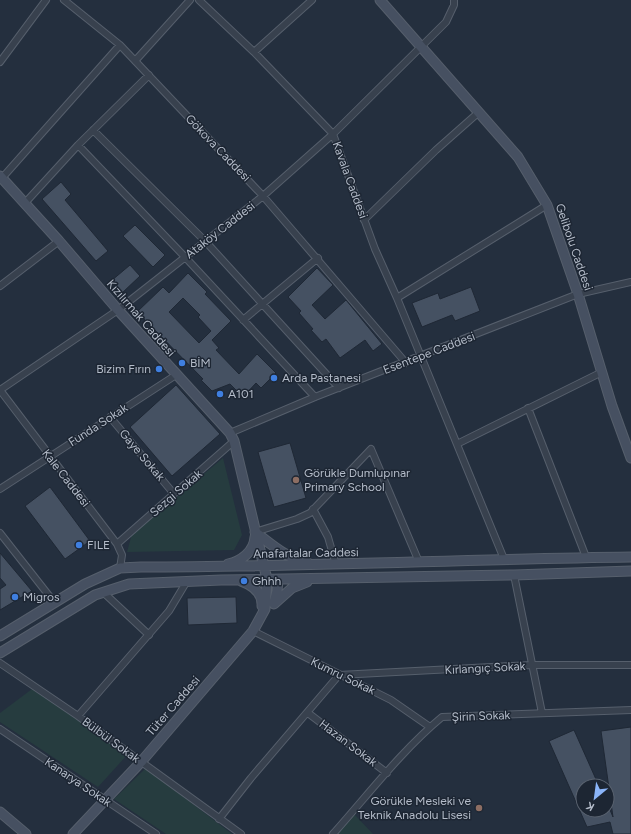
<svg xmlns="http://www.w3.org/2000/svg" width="631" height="834" font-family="Figtree,sans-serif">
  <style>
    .green { fill: #263c3f }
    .building { fill: #455162; stroke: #1f2835; fill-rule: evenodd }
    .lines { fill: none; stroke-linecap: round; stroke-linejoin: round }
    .street-casing { stroke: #565f6c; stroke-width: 8 }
    .secondary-casing { stroke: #565f6c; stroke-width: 11 }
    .street { stroke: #38414e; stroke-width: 6 }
    .secondary { stroke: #465061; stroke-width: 9 }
    .shop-dot { fill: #3f7fe0; stroke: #1d2633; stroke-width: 1.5 }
    .education-dot { fill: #8d6e63; stroke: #1d2633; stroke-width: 1.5 }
    .labels { text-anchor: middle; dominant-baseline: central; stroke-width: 3; stroke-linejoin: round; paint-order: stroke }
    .street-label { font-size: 12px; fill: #b4bcc9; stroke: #1d2633 }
    .poi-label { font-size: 12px; fill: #b4bcc9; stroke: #1d2633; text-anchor: start }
  </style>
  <rect width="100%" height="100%" fill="#242f3e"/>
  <path class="green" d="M223 458 242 535 234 550 127 552 132 534Z
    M32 689 128 754 98 787 0 722V713Z
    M146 768 232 834H166L114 799Z
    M354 814 373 834H337Z"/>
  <path class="building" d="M61 182 71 194 65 200 108 251 96 261 42 199Z
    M135 225 165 255 153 267 123 236Z
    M130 265 140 276 122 293 111 281Z
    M317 268 333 285 312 305 325 319 346 300 382 344 373 351 365 340 340 358 326 339 322 342 311 330 313 329 299 313 301 311 288 297Z
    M188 273 207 292 205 294 231 321 212 340 219 348 216 350 239 374 257 354 276 373 261 388 256 383 243 397 230 384 212 391 201 380 203 379 137 312 163 287 169 293ZM183 298 200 315 198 317 211 331 199 343 169 312Z
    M471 287 480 311 455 321 452 315 422 327 412 303 438 293 440 299Z
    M176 385 220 434 172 476 130 427Z
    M290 443 306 498 274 507 258 452Z
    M50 487 90 541 65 559 25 506Z
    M0 553 32 591 0 610V589L6 585 0 578Z
    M236 597 237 623 188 625 187 598Z
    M631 727V834H613L610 822 587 827 549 741 574 730 599 786H583V810H610L613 817 601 731Z"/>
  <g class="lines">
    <defs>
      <path id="street" d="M64 0 120 45 263 196 406 363
        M199 0 254 52 333 134 375 249 397 298 504 559
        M254 52 312 0
        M135 61 190 0
        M0 62 46 0
        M93 130 206 242 339 388
        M78 145 185 257 315 397
        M2 178 120 45
        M25 203 78 145 149 75
        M364 220 436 150 479 112
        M0 286 59 241
        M397 298 547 205
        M243 320 318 258
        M0 390 118 310 263 196 333 134 446 22 454 5V0
        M0 390 117 544 122 555 120 568
        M528 408 586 557
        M110 417 174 494
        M230 433 315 397 578 294 631 282
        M457 444 602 372
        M0 489 176 375
        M313 509 328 537 336 565
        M255 532 297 519 310 513 371 449 419 562
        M0 533 54 602
        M117 544 234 441
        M514 575 542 713
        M103 592 149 635
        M253 631 391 700 430 727
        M0 663 78 716 241 834
        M308 713 387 773
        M78 716 169 611 187 581
        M0 729 156 834
        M219 819 251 778 339 675 531 665H631
        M333 834C368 795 401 751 442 717L631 710"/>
      <path id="secondary" d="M380 0 518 157 547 205 578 294 612 406 631 458
        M0 176 59 241 118 310 230 433 234 441 267 579 265 609 253 631 141 762 73 834
        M255 532C271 544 287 559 307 562
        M228 564C241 561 254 552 255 537
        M241 581C252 585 263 592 262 606
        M274 603 277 591 278 580
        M274 604 292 588 307 582
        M0 636 85 584 120 568 141 567C304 567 468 559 631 557
        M0 653 95 595 129 584 221 580 514 575 631 571
        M0 812 26 834"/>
    </defs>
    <use href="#street" class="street-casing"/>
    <use href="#secondary" class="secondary-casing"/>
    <use href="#street" class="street"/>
    <use href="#secondary" class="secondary"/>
  </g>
  <g class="shop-dot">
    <circle cx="182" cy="363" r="4"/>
    <circle cx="159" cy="369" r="4"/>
    <circle cx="274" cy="378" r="4"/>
    <circle cx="220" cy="394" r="4"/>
    <circle cx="79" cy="545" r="4"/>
    <circle cx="244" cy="581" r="4"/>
    <circle cx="15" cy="597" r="4"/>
  </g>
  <g class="education-dot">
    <circle cx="296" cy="480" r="4"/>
    <circle cx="479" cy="808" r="4"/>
  </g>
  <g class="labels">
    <g class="street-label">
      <text transform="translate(218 148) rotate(46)">Gökova Caddesi</text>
      <text transform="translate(350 180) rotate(70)">Kavala Caddesi</text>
      <text transform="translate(220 230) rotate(-38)">Ataköy Caddesi</text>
      <text transform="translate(574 247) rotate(71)">Gelibolu Caddesi</text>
      <text transform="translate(141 318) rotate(49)">Kızılırmak Caddesi</text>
      <text transform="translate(429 353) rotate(-21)">Esentepe Caddesi</text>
      <text transform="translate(98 425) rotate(-33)">Funda Sokak</text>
      <text transform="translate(142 455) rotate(50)">Gaye Sokak</text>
      <text transform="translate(66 478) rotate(52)">Kale Caddesi</text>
      <text transform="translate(176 493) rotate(-41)">Sezgi Sokak</text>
      <text transform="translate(306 553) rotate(-1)">Anafartalar Caddesi</text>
      <text transform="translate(485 668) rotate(-3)">Kırlangıç Sokak</text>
      <text transform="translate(343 676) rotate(26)">Kumru Sokak</text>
      <text transform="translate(173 706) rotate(-49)">Tüter Caddesi</text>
      <text transform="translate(481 716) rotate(-2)">Şirin Sokak</text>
      <text transform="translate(111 740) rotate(36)">Bülbül Sokak</text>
      <text transform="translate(348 743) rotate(37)">Hazan Sokak</text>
      <text transform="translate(78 782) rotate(34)">Kanarya Sokak</text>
    </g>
    <g class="poi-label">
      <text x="190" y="363">BİM</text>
      <text x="151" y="369" text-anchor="end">Bizim Fırın</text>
      <text x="282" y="378">Arda Pastanesi</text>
      <text x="228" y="394">A101</text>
      <text x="304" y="473">Görükle Dumlupınar<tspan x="304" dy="14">Primary School</tspan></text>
      <text x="87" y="545">FILE</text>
      <text x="252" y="581">Ghhh</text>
      <text x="23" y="597">Migros</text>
      <text x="471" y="801" text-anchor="end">Görükle Mesleki ve<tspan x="471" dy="14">Teknik Anadolu Lisesi</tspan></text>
    </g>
  </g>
  <g transform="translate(595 798) rotate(209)"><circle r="19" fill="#1d2633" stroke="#59626f"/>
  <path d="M0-3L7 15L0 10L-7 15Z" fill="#8ab4f8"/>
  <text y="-6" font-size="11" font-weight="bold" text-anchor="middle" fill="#b4bcc9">K</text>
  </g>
</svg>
